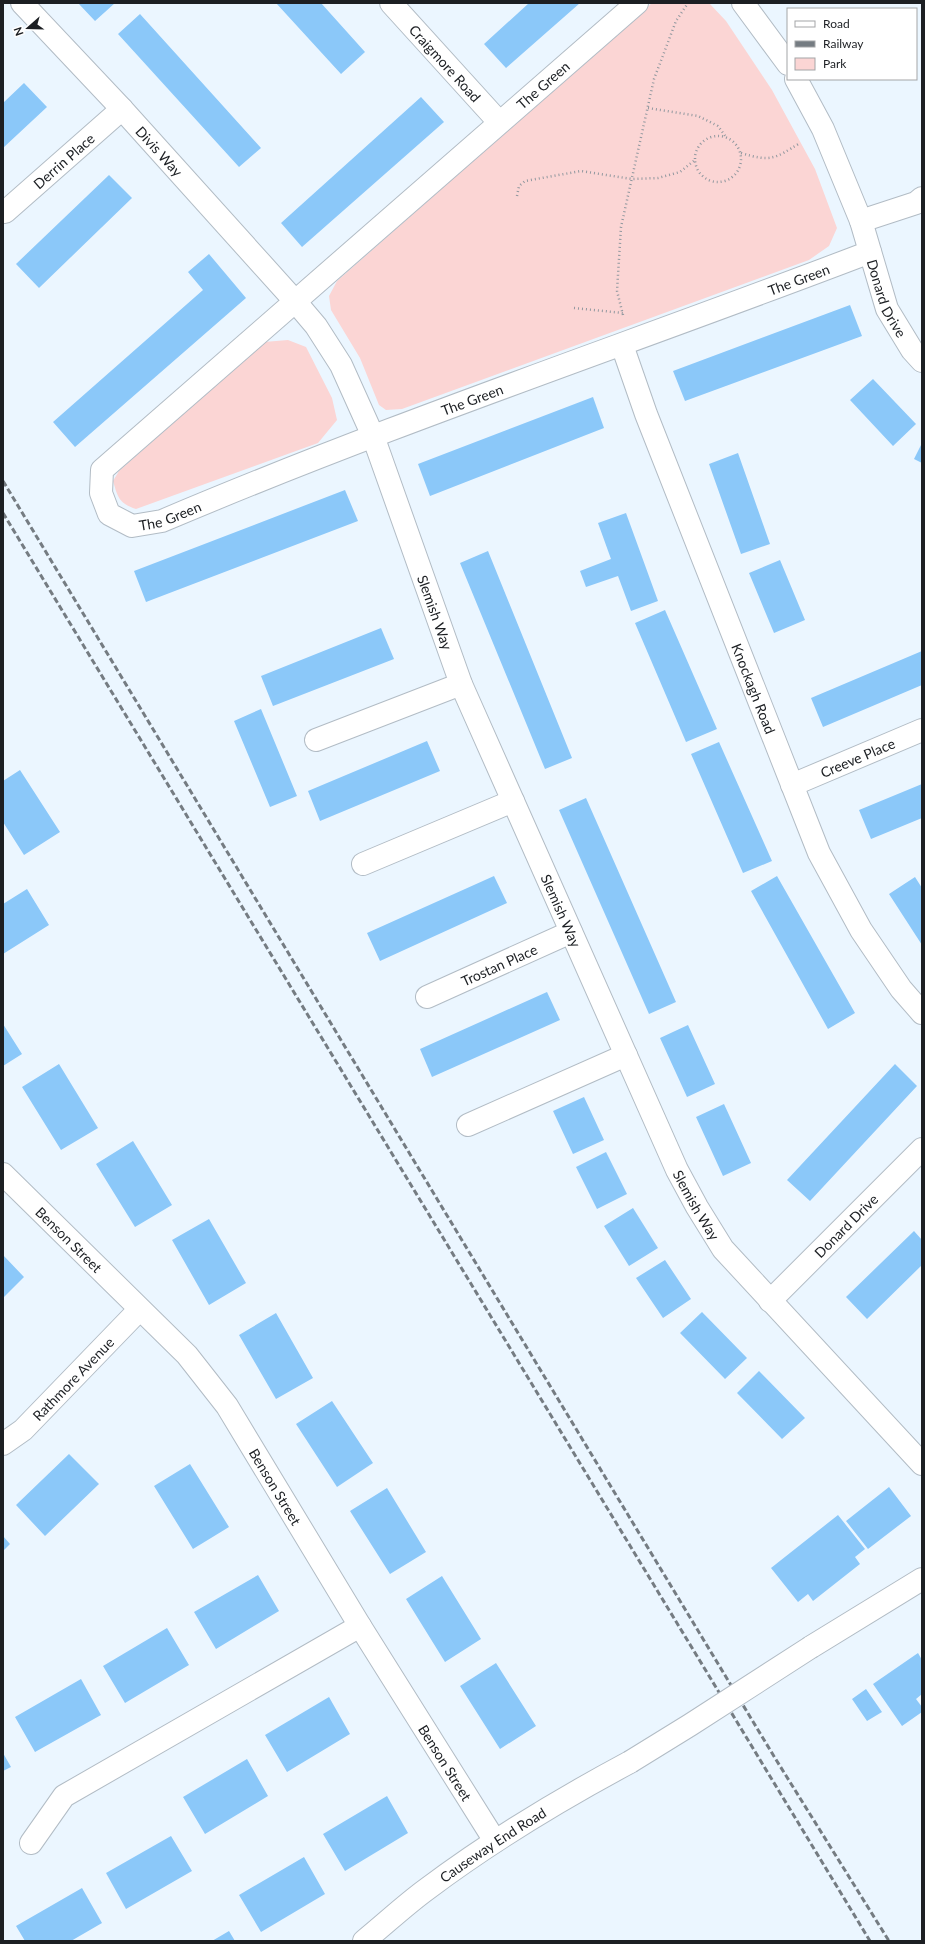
<svg xmlns="http://www.w3.org/2000/svg" width="925" height="1944" font-family="Lato,sans-serif">
  <style>
    .green { fill: #fbd5d4 }
    .building { fill: #8bc8f9 }
    .lines { fill: none; stroke-linecap: round; stroke-linejoin: round }
    .minor-casing { stroke: #b2bcc5; stroke-width: 24 }
    .path { stroke: #91989f; stroke-width: 2.5; stroke-dasharray: 1 3; stroke-linecap: butt }
    .minor { stroke: #fff; stroke-width: 22 }
    .rail { stroke: #757c82; stroke-width: 3; stroke-dasharray: 6 3; stroke-linecap: butt }
    .minor-bridge-casing { stroke: #b2bcc5; stroke-width: 24; stroke-linecap: butt }
    .minor-bridge { stroke: #fff; stroke-width: 22 }
    .labels { text-anchor: middle; dominant-baseline: central; stroke-width: 3; stroke-linejoin: round; paint-order: stroke }
    .street-label { font-size: 14px; fill: #1c1f23; stroke: #fff }
  </style>
  <rect width="100%" height="100%" fill="#ebf6ff"/>
  <path class="green" d="M652 3H709L726 21 772 90 815 169 837 228 829 246 809 260 402 409 386 410 379 405 360 358 331 310 329 296 337 281Z
    M288 340 306 347 332 398 337 420 318 443 136 509C119 503 118 498 113 481L119 471 264 342Z"/>
  <path class="building" d="M78 3H115L95 21Z
    M276 3H321L365 52 341 74Z
    M529 3H580L506 68 484 44Z
    M140 14 261 148 239 167 118 34Z
    M24 83 47 107 3 148V103Z
    M421 97 444 122 302 247 281 223Z
    M109 175 132 198 39 288 16 264Z
    M209 254 246 298 75 447 53 422 203 290 188 272Z
    M850 305 862 336 685 401 673 371Z
    M873 379 916 424 893 446 850 400Z
    M593 397 604 428 430 496 418 464Z
    M922 443V463L914 459Z
    M738 453 770 544 741 554 709 464Z
    M345 490 358 521 146 602 134 571Z
    M626 513 658 601 631 611 618 576 586 587 580 571 611 559 598 523Z
    M488 551 572 758 545 769 460 563Z
    M780 560 805 620 774 633 749 573Z
    M665 610 717 729 686 742 635 623Z
    M381 628 394 659 273 706 261 676Z
    M922 651V685L823 727 811 698Z
    M261 709 297 796 270 807 234 721Z
    M427 741 440 771 320 821 308 791Z
    M719 742 772 861 743 873 691 754Z
    M20 770 60 832 24 855 3 822V781Z
    M922 784V818L871 839 859 810Z
    M586 798 676 1002 649 1014 559 810Z
    M494 876 507 903 380 961 367 933Z
    M777 876 855 1013 828 1029 751 891Z
    M915 877 922 888V945L889 894Z
    M27 889 49 925 3 954V904Z
    M547 992 560 1020 432 1077 420 1049Z
    M3 1024 22 1054 3 1066Z
    M688 1025 715 1084 687 1097 660 1038Z
    M59 1064 98 1128 61 1150 22 1087Z
    M895 1064 917 1086 810 1201 787 1180Z
    M584 1097 604 1140 573 1154 553 1111Z
    M724 1104 751 1163 723 1176 696 1117Z
    M133 1141 172 1205 135 1227 96 1164Z
    M606 1152 627 1194 597 1209 576 1167Z
    M633 1208 658 1248 629 1266 604 1226Z
    M209 1219 246 1283 209 1305 172 1240Z
    M914 1231 922 1240V1265L867 1319 846 1297Z
    M3 1255 24 1277 3 1298Z
    M665 1260 691 1299 663 1318 636 1278Z
    M702 1312 747 1358 725 1379 680 1333Z
    M276 1313 313 1378 276 1399 239 1335Z
    M759 1371 805 1418 782 1439 737 1393Z
    M332 1401 373 1463 337 1487 296 1424Z
    M69 1454 99 1484 45 1536 16 1505Z
    M190 1464 229 1527 193 1549 154 1486Z
    M889 1487 911 1516 868 1549 846 1521Z
    M387 1488 426 1552 390 1574 350 1511Z
    M838 1515 865 1549 855 1557 860 1564 813 1601 808 1594 798 1602 771 1568Z
    M3 1536 10 1544 3 1551Z
    M258 1575 279 1611 216 1649 194 1612Z
    M442 1576 481 1639 445 1662 406 1599Z
    M167 1628 189 1665 125 1703 103 1666Z
    M918 1653 922 1660V1694L916 1699 922 1707V1712L902 1726 873 1684Z
    M496 1663 536 1726 500 1749 460 1686Z
    M81 1679 101 1715 35 1752 15 1717Z
    M866 1689 882 1712 867 1721 852 1699Z
    M329 1697 350 1734 287 1772 265 1735Z
    M3 1753 11 1767 3 1771Z
    M247 1759 268 1796 205 1834 183 1797Z
    M387 1796 408 1833 345 1871 323 1834Z
    M171 1836 192 1871 126 1909 106 1873Z
    M304 1857 325 1894 261 1932 239 1895Z
    M82 1888 102 1923 71 1941H25L16 1926Z
    M229 1931 235 1941H212Z"/>
  <g class="lines">
    <defs>
      <g id="minor">
        <path id="s1" d="M22 3 122 109 294 300 316 326 341 365 373 436 461 684 677 1170 697 1207 723 1249 922 1464"/>
        <path id="s2" d="M391 3 499 122"/>
        <path id="s3" d="M637 3 102 470 101 493 109 514 132 526 162 521C395 422 635 342 870 252"/>
        <path d="M743 3 788 64"/>
        <path id="s4" d="M796 79 823 129 861 221 887 309 912 350 922 361"/>
        <path id="s5" d="M5 212 122 109"/>
        <path d="M861 221 916 203 922 198"/>
        <path id="s6" d="M622 345 646 414 819 853 861 930 901 989 922 1013"/>
        <path d="M316 740 461 684"/>
        <path id="s7" d="M792 785 922 730"/>
        <path d="M363 864 513 801"/>
        <path id="s8" d="M427 997 571 932"/>
        <path d="M468 1125 626 1055"/>
        <path id="s9" d="M3 1174 187 1355 227 1406 360 1626 495 1841"/>
        <path id="s10" d="M770 1301 922 1149"/>
        <path id="s11" d="M3 1444 23 1430 139 1310"/>
        <path d="M811 1647 922 1579"/>
        <path d="M31 1843 64 1796 360 1626"/>
        <path id="s12" d="M364 1941C385 1924 405 1905 427 1889 491 1841 559 1800 630 1762"/>
      </g>
    </defs>
    <use href="#minor" class="minor-casing"/>
    <path class="path" d="M648 108 698 116 718 126 726 137
      M695 159a23 23 0 1 1 46 0a23 23 0 1 1-46 0Z
      M741 153C771 162 774 159 800 143
      M517 196 519 186 525 181 581 171 632 179 658 178 680 172 695 160
      M574 308 623 313
      M623 315 617 291 621 227 654 79 676 21 688 3"/>
    <use href="#minor" class="minor"/>
    <path class="rail" d="M3 481 775 1758 889 1941
      M3 513 870 1941"/>
    <defs>
      <path id="minor-bridge" d="M630 1762 690 1725 811 1647"/>
    </defs>
    <use href="#minor-bridge" class="minor-bridge-casing"/>
    <use href="#minor-bridge" class="minor-bridge"/>
  </g>
  <g class="labels">
    <g class="street-label">
      <text stroke="none"><textPath href="#s2" startOffset="81">Craigmore Road</textPath></text>
      <text transform="translate(543 85) rotate(-41)">The Green</text>
      <text stroke="none"><textPath href="#s1" startOffset="202">Divis Way</textPath></text>
      <text stroke="none"><textPath href="#s5" startOffset="78">Derrin Place</textPath></text>
      <text stroke="none"><textPath href="#s3" startOffset="1493">The Green</textPath></text>
      <text stroke="none"><textPath href="#s4" startOffset="238">Donard Drive</textPath></text>
      <text stroke="none"><textPath href="#s3" startOffset="1145">The Green</textPath></text>
      <text stroke="none"><textPath href="#s3" startOffset="821">The Green</textPath></text>
      <text stroke="none"><textPath href="#s1" startOffset="748">Slemish Way</textPath></text>
      <text stroke="none"><textPath href="#s6" startOffset="368">Knockagh Road</textPath></text>
      <text stroke="none"><textPath href="#s7" startOffset="71">Creeve Place</textPath></text>
      <text stroke="none"><textPath href="#s1" startOffset="1072">Slemish Way</textPath></text>
      <text stroke="none"><textPath href="#s8" startOffset="79">Trostan Place</textPath></text>
      <text stroke="none"><textPath href="#s1" startOffset="1396">Slemish Way</textPath></text>
      <text stroke="none"><textPath href="#s10" startOffset="107">Donard Drive</textPath></text>
      <text stroke="none"><textPath href="#s9" startOffset="93">Benson Street</textPath></text>
      <text stroke="none"><textPath href="#s11" startOffset="96">Rathmore Avenue</textPath></text>
      <text stroke="none"><textPath href="#s9" startOffset="417">Benson Street</textPath></text>
      <text stroke="none"><textPath href="#s9" startOffset="741">Benson Street</textPath></text>
      <text stroke="none"><textPath href="#s12" startOffset="161">Causeway End Road</textPath></text>
    </g>
  </g>
  <rect width="925" height="1944" fill="none" stroke="#1c1f23" stroke-width="8"/>
  <rect x="787" y="8" width="130" height="72" fill="#ffffff" stroke="#a4a5a7"/>
  <rect x="795" y="21" width="20" height="6" fill="#ffffff" stroke="#a4a5a7"/>
  <text x="823" y="28" font-size="12" fill="#1c1f23">Road</text>
  <rect x="795" y="41" width="20" height="6" fill="#757c82" stroke="#a4a5a7"/>
  <text x="823" y="48" font-size="12" fill="#1c1f23">Railway</text>
  <rect x="795" y="58" width="20" height="12" fill="#fbd5d4" stroke="#a4a5a7"/>
  <text x="823" y="68" font-size="12" fill="#1c1f23">Park</text>
  <g transform="translate(28 28) rotate(250)" stroke="#ffffff" stroke-width="3" paint-order="stroke">
  <path d="M0-3L7 15L0 10L-7 15Z" fill="#1c1f23"/>
  <text y="-6" font-size="11" font-weight="bold" text-anchor="middle" fill="#1c1f23">N</text>
  </g>
</svg>
